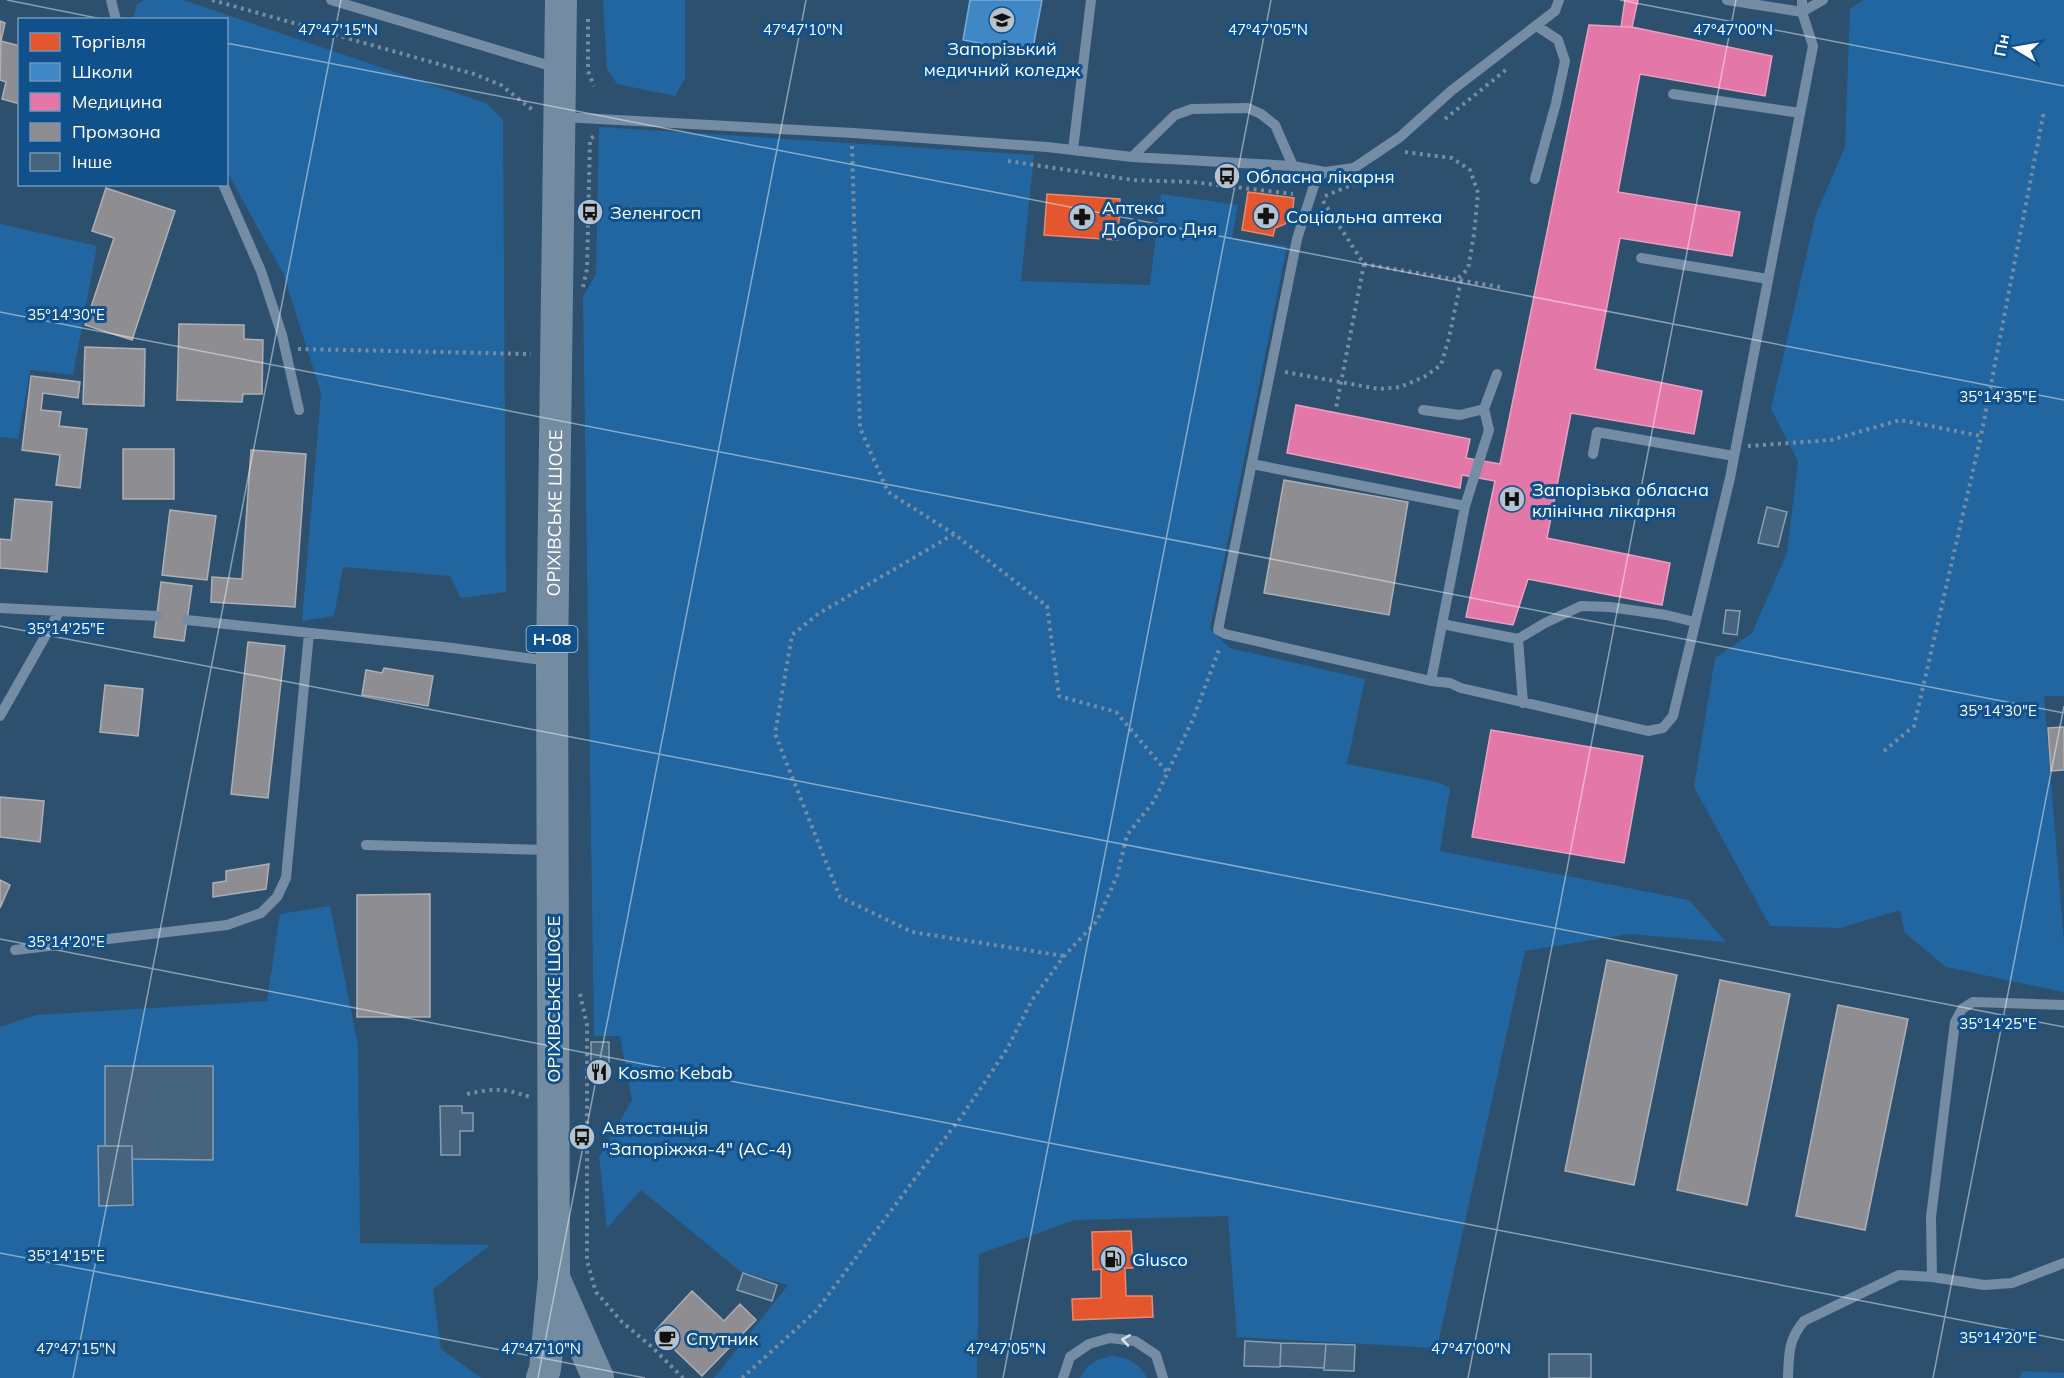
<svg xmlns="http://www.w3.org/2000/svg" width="2064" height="1378" font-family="Mulish,sans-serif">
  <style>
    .green { fill: #2266a1 }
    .shops { fill: #e4572e; stroke: #ec896d; stroke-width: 1.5 }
    .schools { fill: #3f88c5; stroke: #79acd6; stroke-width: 1.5 }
    .health { fill: #e377a8; stroke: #eba0c2; stroke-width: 1.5 }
    .industry { fill: #8d8d92; stroke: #afafb3; stroke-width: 1.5 }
    .building { fill: #47647e; stroke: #889fb2; stroke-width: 1.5 }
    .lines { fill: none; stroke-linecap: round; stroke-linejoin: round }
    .path { stroke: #748da4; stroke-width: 4; stroke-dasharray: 3 4.5; stroke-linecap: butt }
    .lane { stroke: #748da4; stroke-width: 10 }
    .primary { stroke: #738ca2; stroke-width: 32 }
    .oneway { stroke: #dce2e8 }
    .ticks { fill: none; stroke: #fff; stroke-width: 1.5; stroke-opacity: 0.45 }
    .labels { text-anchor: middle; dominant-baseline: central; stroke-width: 6; stroke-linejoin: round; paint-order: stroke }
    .shield { fill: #11518b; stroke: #b8cbdc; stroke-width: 1.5 }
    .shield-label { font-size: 16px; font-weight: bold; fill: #fff }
    .poi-label { font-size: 18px; fill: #fff; stroke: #11518b; text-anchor: start }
    .street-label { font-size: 18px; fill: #fff; stroke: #11518b }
    .ticks-label { font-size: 15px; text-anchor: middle; fill: #fff; stroke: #11518b; stroke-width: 6; stroke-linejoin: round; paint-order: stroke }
  </style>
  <rect width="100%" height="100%" fill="#2d506f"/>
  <path class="green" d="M145 0H183L486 103 503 120 506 592 461 598 450 576 343 567 334 616 302 621 321 393 283 273 227 172 226 20 133 19 137 4Z
    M603 0H685V78L675 96 617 84 607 69Z
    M1863 0H2064V696H2044L2064 942V992L1946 967 1905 933 1900 910 1840 928 1770 926 1694 787 1715 658 1752 633 1787 553 1798 461 1771 409 1816 214 1845 147 1850 9Z
    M599 127 1034 155 1021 281 1150 285 1161 194 1238 205 1232 238 1287 246 1210 629 1230 648 1365 679 1347 764 1437 782 1450 788 1440 851 1689 900 1726 942 1629 934 1525 951 1437 1348 1237 1337 1228 1216 1075 1220 979 1254 977 1378H714L788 1285 740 1271 641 1190 607 1228 599 1157 632 1100 620 1036H594L583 297 596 274Z
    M0 224 97 246 73 375 30 370 18 439 0 437Z
    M330 906 358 1045 360 1243 490 1245 433 1289 441 1349 481 1378H0V1027L36 1015 267 1001 280 914Z
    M1113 1356C1130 1358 1139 1363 1147 1378H1080C1088 1363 1096 1359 1113 1356Z
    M2023 1371 2064 1373V1378H2019Z"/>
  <path class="shops" d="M1248 192 1294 198 1293 208 1285 224 1275 228 1273 236 1242 230Z
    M1047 194 1120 199 1118 240 1044 235Z
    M1131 1231 1133 1268H1125L1126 1296H1152L1153 1317 1073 1320 1072 1299 1101 1298V1269L1093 1270 1092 1232Z"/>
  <path class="schools" d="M970 0H1042L1032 53 963 40Z"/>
  <path class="health" d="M1625 0H1638L1632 27H1621Z
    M1589 25 1632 27 1772 56 1765 96 1640 74 1618 192 1740 212 1732 256 1620 238 1595 369 1702 391 1694 434 1571 413 1547 538 1670 563 1662 605 1528 579 1513 625 1466 617 1495 481 1462 475 1460 488 1287 453 1296 405 1470 439 1466 458 1500 464Z
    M1491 730 1643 756 1624 863 1472 837Z"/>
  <path class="industry" d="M0 21 5 23 0 45Z
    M1 41 20 46V104L2 99 6 82 0 80Z
    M106 188 175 211 132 340 85 325 114 238 92 231Z
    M179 324 244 325V339L263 340 262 394H243L242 402 177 400Z
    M85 347 145 349 144 406 83 404Z
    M31 376 80 382 78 398 43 393 41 410 61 412 59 426 87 429 80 488 56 485 60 455 22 450Z
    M123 449H174V499H123Z
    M251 450 306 454 295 607 211 602 212 577 242 579Z
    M1284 480 1408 502 1389 615 1264 593Z
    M15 499 52 502 47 572 0 568V539L11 540Z
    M170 510 216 516 207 580 162 575Z
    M161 582 192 586 184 641 154 637Z
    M248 642 285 646 268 798 231 794Z
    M384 668 433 676 428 706 362 695 366 670 382 673Z
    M105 685 143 689 138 736 100 732Z
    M2064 727V770L2051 771 2048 728Z
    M0 797 44 801 40 842 0 837Z
    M269 864 266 889 213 897V883L226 881V871Z
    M0 880 10 885 0 908Z
    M430 894V1017H357V895Z
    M1607 960 1677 975 1634 1185 1565 1171Z
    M1720 980 1790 994 1747 1205 1677 1190Z
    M1838 1005 1908 1019 1865 1230 1796 1216Z
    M692 1291 724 1321 740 1304 756 1320 702 1376 655 1331Z"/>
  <path class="building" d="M1767 507 1787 512 1778 547 1758 543Z
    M1726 610 1740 611 1737 635 1723 633Z
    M591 1042H609V1068H591Z
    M105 1066H213V1160L132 1159V1146H105Z
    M440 1106H462V1113H473V1131H460V1155H441Z
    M98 1146H132L133 1205 99 1206Z
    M743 1273 777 1285 772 1301 737 1290Z
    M1245 1341 1281 1343 1280 1367 1244 1366Z
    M1281 1343 1326 1344 1324 1368 1280 1366Z
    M1326 1344 1355 1345 1354 1371 1324 1370Z
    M1549 1354H1591V1378H1549Z"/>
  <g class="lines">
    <path class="path" d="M212 0 474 74 501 85 534 111
      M588 19V71L594 86
      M1445 119 1507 69
      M852 146 860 428 888 492 954 534 1047 606 1059 696 1116 712 1167 772
      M1405 152 1452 158 1470 170 1478 193 1474 234 1468 269 1457 279
      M1008 161 1133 180 1193 182 1293 194
      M1325 196 1354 184
      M1323 201 1364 264 1336 408
      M1364 264 1500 287
      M583 287 587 269 590 139 597 134
      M298 349 531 354
      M1285 372 1379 389 1400 387 1424 377 1441 365 1449 338 1461 280
      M1748 446 1831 440 1900 420 1981 436 2044 111
      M954 534 818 614 792 635 775 734 840 897 912 932 1064 956
      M1884 751 1914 726 1981 436
      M580 994 587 1025V1261L596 1292 622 1322 652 1347 683 1378
      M467 1094C495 1088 502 1088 530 1097
      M742 1378 816 1311 964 1113 1007 1049 1032 1000 1064 956 1097 921 1117 876 1127 835 1154 801 1193 719 1220 647"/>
    <path class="lane" d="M111 0 116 20
      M331 0 557 68
      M1802 12 1823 0
      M1802 12V0
      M1673 94 1800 113
      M563 117 853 133 1047 147 1132 157 1293 166 1325 172 1354 168 1400 137 1451 91 1555 11 1559 0
      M1073 150 1091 0
      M1132 157 1175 115 1192 109 1248 108 1261 114 1275 125 1293 166
      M1325 172 1316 179 1297 239 1218 630 1225 634 1431 681 1450 683 1461 688 1648 731 1663 728 1673 716 1730 478 1813 46 1802 12 1727 0
      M1535 179 1556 103 1565 61 1558 40 1537 26
      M223 184 261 271 282 335 299 410
      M1641 258 1768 279
      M1423 410 1460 415 1484 409 1497 374
      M1593 454 1597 432 1734 456
      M1252 464 1465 506 1431 681
      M1465 506 1489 430 1484 409
      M0 608 157 616
      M187 620 445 647 549 661
      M1442 624 1518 639 1523 703
      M1518 639 1545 623 1581 606 1610 607 1666 615 1695 622
      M0 716 59 612
      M366 845 549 850
      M15 950 227 925 261 913 277 897 286 878 309 633
      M1932 1277 1984 1285 2012 1283 2064 1263
      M1063 1378 1070 1357 1089 1344 1110 1338 1135 1341 1156 1355 1163 1378
      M1788 1378C1789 1354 1788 1340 1804 1321L1899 1275 1932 1277 1931 1217 1955 1022 1962 1009 1973 1002 2064 1005"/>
    <g class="primary">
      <path d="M555 1280 598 1378"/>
      <path id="s1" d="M542 1378 545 1369 554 1278 552 661 561 0"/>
    </g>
  </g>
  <defs><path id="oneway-chevron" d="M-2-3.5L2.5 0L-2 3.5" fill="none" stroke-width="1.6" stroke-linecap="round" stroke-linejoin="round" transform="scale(1.5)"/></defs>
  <use class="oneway" href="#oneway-chevron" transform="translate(1126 1340) rotate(-171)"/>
  <path class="ticks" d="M7 0 107 20M1620 0 2064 86M226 43 2064 400M0 312 2064 713M0 626 2064 1027M0 939 2064 1340M0 1253 645 1378M73 1378 341 0M538 1378 806 0M1003 1378 1271 0M1468 1378 1736 0M1933 1378 2064 706"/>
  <defs>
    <symbol id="university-disc" viewBox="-11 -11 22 22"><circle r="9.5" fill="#b6c2cd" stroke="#11518b"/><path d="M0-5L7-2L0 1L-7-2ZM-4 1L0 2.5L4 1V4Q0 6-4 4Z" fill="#111"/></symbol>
    <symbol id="bus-disc" viewBox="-11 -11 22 22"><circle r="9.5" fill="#b6c2cd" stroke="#11518b"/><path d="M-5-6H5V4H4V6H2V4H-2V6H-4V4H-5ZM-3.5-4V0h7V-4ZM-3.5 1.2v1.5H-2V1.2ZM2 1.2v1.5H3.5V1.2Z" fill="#111"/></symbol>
    <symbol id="pharmacy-disc" viewBox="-11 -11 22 22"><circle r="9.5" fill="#b6c2cd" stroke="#11518b"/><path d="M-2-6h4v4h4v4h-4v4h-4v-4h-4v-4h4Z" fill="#111"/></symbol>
    <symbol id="hospital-disc" viewBox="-11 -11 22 22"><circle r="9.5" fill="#b6c2cd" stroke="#11518b"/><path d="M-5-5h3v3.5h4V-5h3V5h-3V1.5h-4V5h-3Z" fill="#111"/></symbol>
    <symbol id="restaurant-disc" viewBox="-11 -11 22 22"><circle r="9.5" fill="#b6c2cd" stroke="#11518b"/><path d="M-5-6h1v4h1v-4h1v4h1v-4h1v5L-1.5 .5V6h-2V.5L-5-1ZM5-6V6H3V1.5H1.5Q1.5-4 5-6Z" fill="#111"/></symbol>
    <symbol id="fuel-disc" viewBox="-11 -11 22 22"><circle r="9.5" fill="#b6c2cd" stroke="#11518b"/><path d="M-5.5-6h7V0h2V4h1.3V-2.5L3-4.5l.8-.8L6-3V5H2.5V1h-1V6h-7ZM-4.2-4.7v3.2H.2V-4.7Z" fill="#111"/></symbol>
    <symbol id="cafe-disc" viewBox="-11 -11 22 22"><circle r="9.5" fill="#b6c2cd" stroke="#11518b"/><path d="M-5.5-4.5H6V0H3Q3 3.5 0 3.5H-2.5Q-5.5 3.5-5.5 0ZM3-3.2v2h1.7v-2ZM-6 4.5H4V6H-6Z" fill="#111"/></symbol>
  </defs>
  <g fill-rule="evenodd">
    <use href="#university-disc" x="987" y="5" width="30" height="30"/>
    <use href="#bus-disc" x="1212" y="161" width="30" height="30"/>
    <use href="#bus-disc" x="575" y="197" width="30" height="30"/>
    <use href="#pharmacy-disc" x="1251" y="201" width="30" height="30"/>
    <use href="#pharmacy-disc" x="1067" y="202" width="30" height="30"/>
    <use href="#hospital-disc" x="1497" y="484" width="30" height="30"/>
    <use href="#restaurant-disc" x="584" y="1057" width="30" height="30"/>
    <use href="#bus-disc" x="567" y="1122" width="30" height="30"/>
    <use href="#fuel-disc" x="1098" y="1244" width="30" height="30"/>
    <use href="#cafe-disc" x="652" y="1323" width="30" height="30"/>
  </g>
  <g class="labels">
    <rect class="shield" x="526.5" y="626" width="51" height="26" rx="4.5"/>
    <g class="shield-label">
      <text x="552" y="639">Н-08</text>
    </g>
    <g class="poi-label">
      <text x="1002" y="48" text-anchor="middle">Запорізький<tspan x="1002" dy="21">медичний коледж</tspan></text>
      <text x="1246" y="176">Обласна лікарня</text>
      <text x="1102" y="207">Аптека<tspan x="1102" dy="21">Доброго Дня</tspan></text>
      <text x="610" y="212">Зеленгосп</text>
      <text x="1286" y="216">Соціальна аптека</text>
      <text x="1532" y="489">Запорізька обласна<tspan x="1532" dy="21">клінічна лікарня</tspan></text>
      <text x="618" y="1072">Kosmo Kebab</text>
      <text x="602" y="1127">Автостанція<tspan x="602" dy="21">"Запоріжжя-4" (АС-4)</tspan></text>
      <text x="1132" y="1259">Glusco</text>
      <text x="686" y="1338">Спутник</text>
    </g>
    <g class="street-label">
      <text stroke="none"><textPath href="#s1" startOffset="866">ОРІХІВСЬКЕ ШОСЕ</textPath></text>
      <text transform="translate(553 999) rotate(-90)">ОРІХІВСЬКЕ ШОСЕ</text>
    </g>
  </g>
  <g class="ticks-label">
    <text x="338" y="35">47°47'15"N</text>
    <text x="803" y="35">47°47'10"N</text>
    <text x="1268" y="35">47°47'05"N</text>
    <text x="1733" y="35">47°47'00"N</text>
    <text x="66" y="320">35°14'30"E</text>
    <text x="1998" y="402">35°14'35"E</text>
    <text x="66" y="634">35°14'25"E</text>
    <text x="1998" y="716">35°14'30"E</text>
    <text x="66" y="947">35°14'20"E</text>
    <text x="1998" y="1029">35°14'25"E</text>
    <text x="66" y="1261">35°14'15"E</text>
    <text x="1998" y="1343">35°14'20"E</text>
    <text x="76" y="1354">47°47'15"N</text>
    <text x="541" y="1354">47°47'10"N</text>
    <text x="1006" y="1354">47°47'05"N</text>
    <text x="1471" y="1354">47°47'00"N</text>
  </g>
  <rect x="18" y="18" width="210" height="168" fill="#11518b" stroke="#7097b9" stroke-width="1.5"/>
  <rect x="30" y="33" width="30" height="18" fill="#e4572e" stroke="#7097b9" stroke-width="1.5"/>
  <text x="72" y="48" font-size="18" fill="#ffffff">Торгівля</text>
  <rect x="30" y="63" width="30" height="18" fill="#3f88c5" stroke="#7097b9" stroke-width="1.5"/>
  <text x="72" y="78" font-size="18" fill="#ffffff">Школи</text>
  <rect x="30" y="93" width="30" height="18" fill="#e377a8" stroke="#7097b9" stroke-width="1.5"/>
  <text x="72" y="108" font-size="18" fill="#ffffff">Медицина</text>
  <rect x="30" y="123" width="30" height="18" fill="#8d8d92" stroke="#7097b9" stroke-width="1.5"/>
  <text x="72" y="138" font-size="18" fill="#ffffff">Промзона</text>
  <rect x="30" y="153" width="30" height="18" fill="#47647e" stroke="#7097b9" stroke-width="1.5"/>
  <text x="72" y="168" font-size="18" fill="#ffffff">Інше</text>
  <g transform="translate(2016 48) rotate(281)" stroke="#11518b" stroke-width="4.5" paint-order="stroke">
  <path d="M0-4.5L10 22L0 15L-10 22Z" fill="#ffffff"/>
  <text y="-9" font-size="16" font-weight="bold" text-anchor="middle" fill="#ffffff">Пн</text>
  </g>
</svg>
